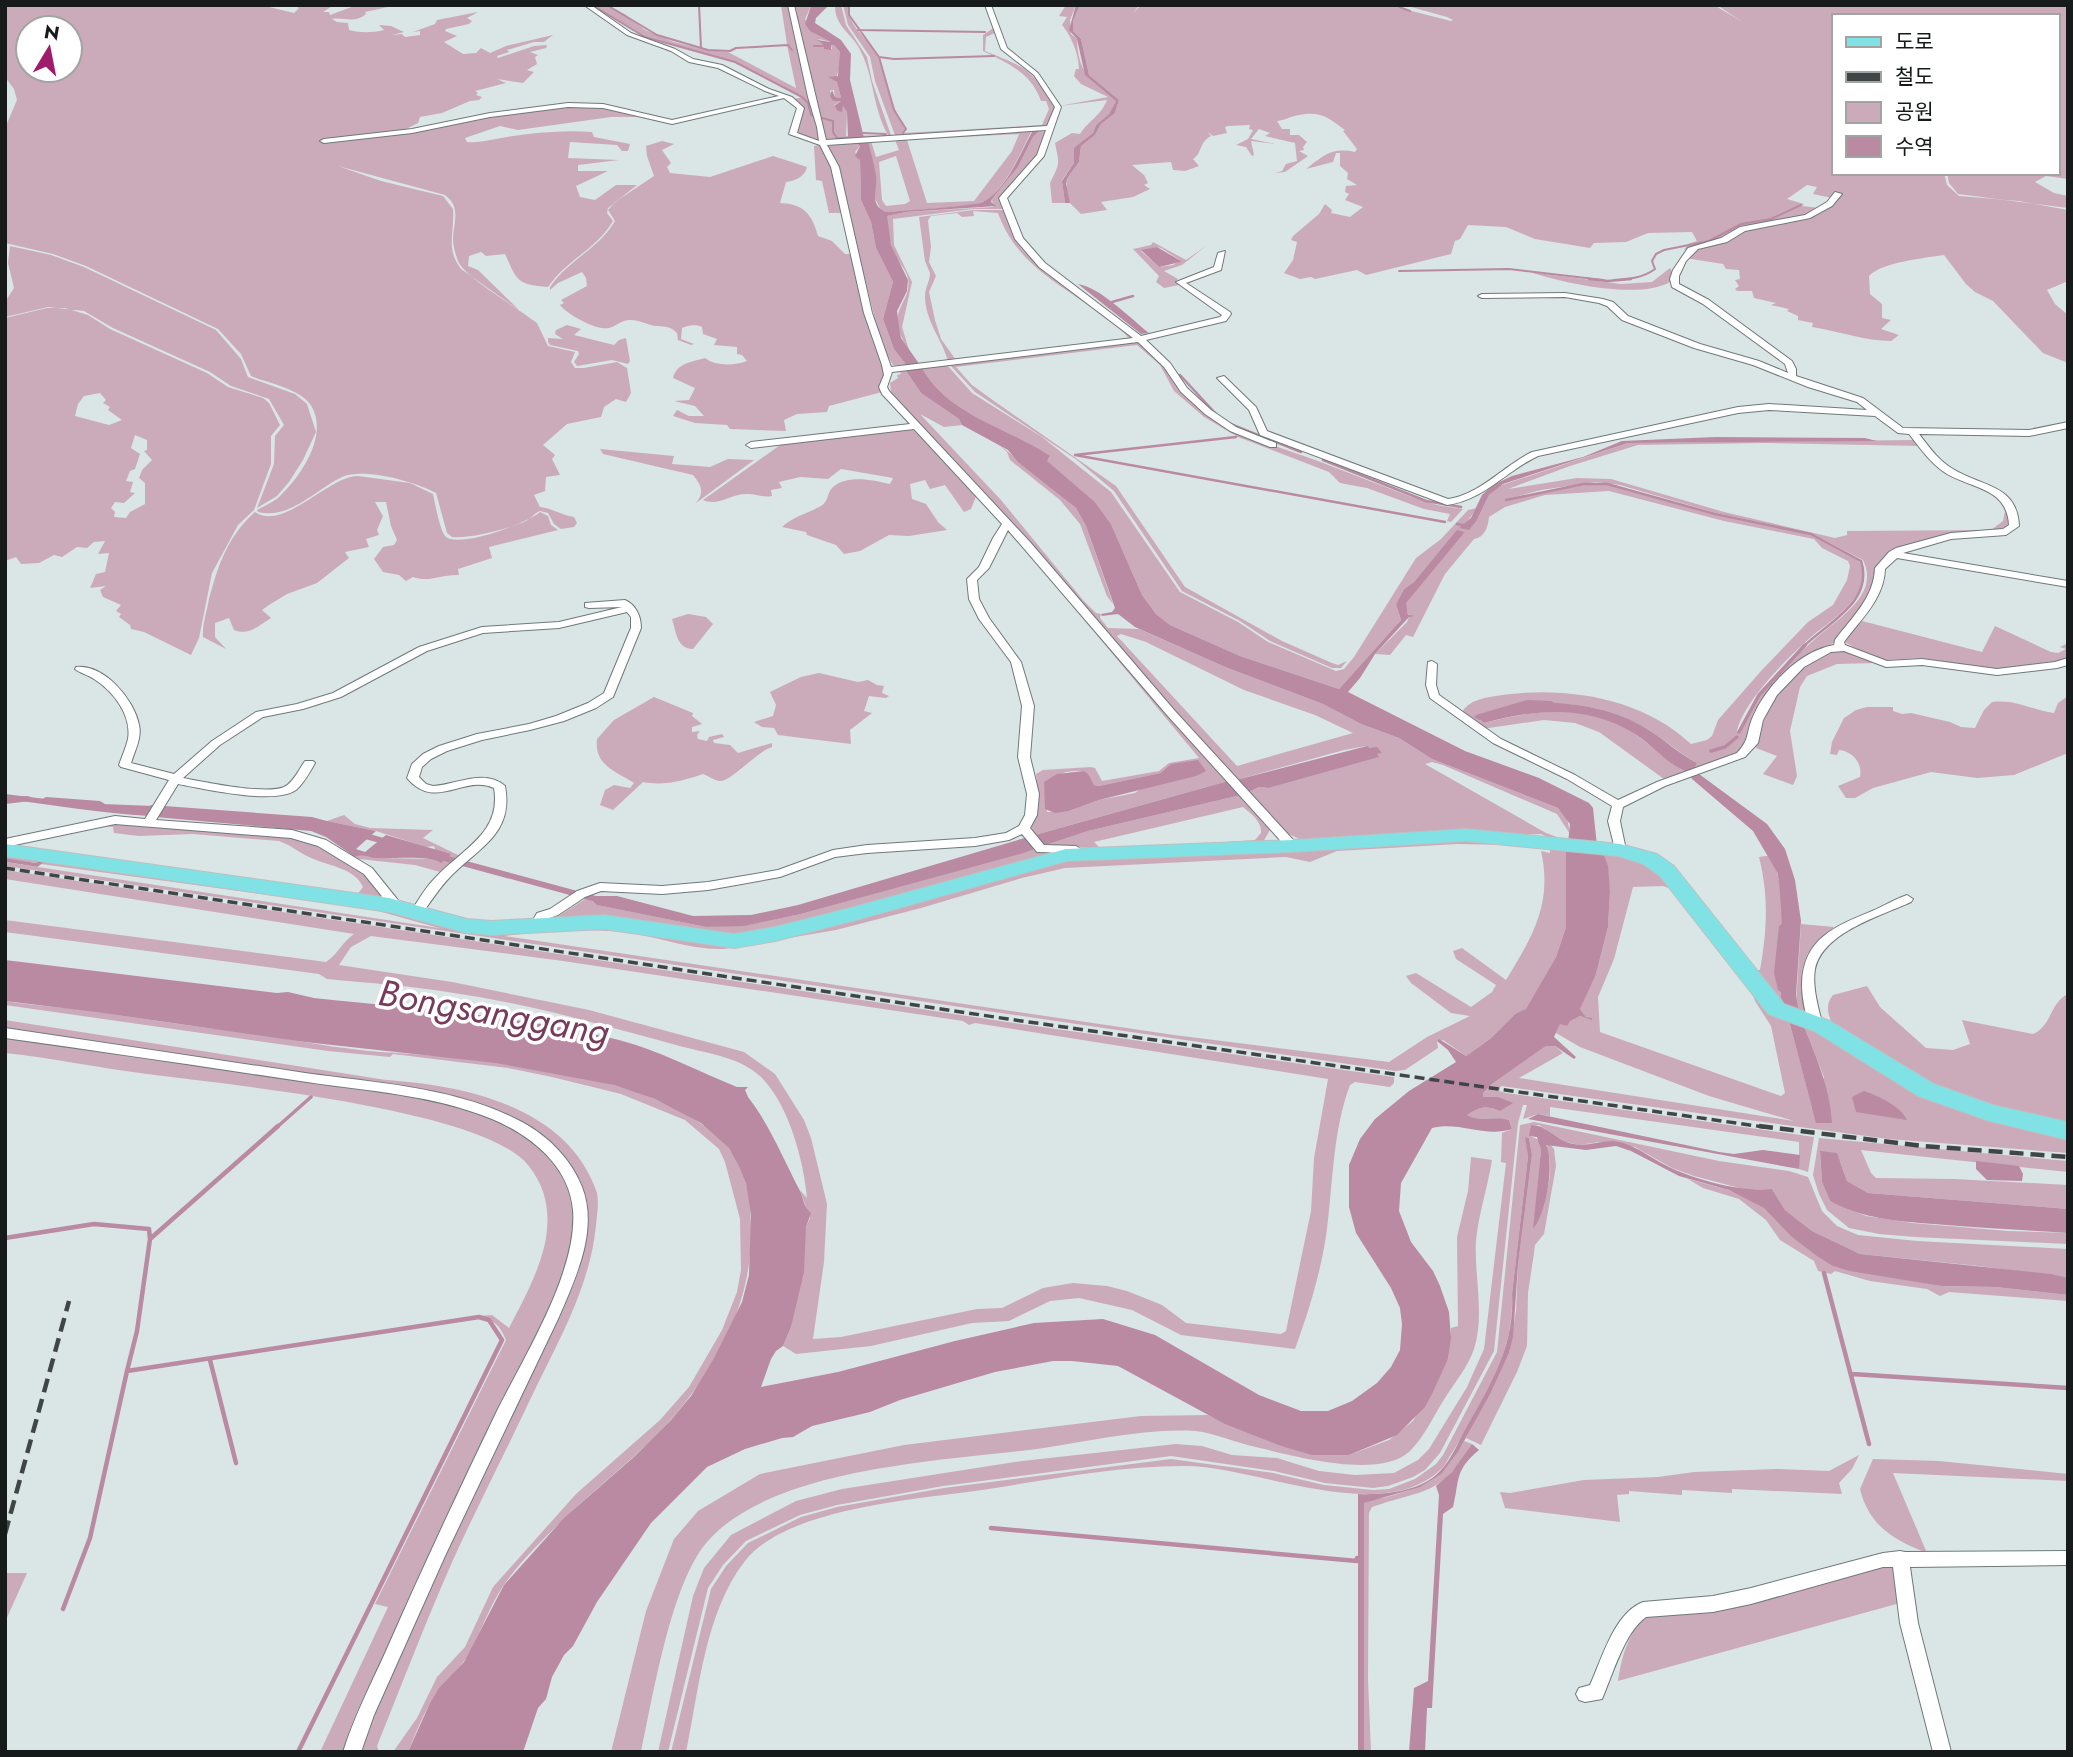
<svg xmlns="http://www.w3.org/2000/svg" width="2073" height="1757" font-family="Jost,'Noto Sans KR',sans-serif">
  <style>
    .green { fill: #cbabba; fill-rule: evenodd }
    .water { fill: #b98aa1 }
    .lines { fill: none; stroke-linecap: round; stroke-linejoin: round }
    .stream-far3 { stroke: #b98aa1; stroke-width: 2 }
    .stream-far2 { stroke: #b98aa1; stroke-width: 2.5 }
    .stream-far1 { stroke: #b98aa1; stroke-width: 3.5 }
    .stream { stroke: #b98aa1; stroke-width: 4.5 }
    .canal { fill: #b98aa1; fill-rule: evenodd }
    .street-casing { stroke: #6f7979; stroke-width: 2 }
    .primary-casing { stroke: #bebfbf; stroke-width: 2 }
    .street { fill: #fff; fill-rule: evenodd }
    .primary { fill: #81e2e5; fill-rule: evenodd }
    .rail-far1 { stroke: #404646; stroke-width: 3.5; stroke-dasharray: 10 5; stroke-linecap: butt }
    .rail { stroke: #404646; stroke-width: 4.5; stroke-dasharray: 14 7; stroke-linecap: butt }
    .labels { text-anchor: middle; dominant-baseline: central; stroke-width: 7; stroke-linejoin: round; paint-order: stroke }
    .near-water-label { font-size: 37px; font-style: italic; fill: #773b5b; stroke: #fff }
  </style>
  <rect width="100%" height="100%" fill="#dae5e5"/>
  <path class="green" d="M5 5H261L294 13 299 8 294 5H334L323 12H329L330 15 357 5H379L377 7 397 5 365 12 366 14C354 24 344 17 332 19L337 22 348 23 349 30C361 33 372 33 384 30L379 25 391 26 404 32 392 35 402 34 405 37 420 35V31L413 32 435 24 437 20 478 12 467 18 472 21 469 24 446 29 445 31 457 36 444 42 463 54 476 53 481 48 490 53 506 46 553 35 544 42H534L507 50 509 52 497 56 498 58 534 46 547 45 546 48 530 52 538 55 535 57 537 64 527 70 534 72 523 83 497 79 506 83 475 91 478 93 476 95 482 97 479 100 470 101 442 113 420 117 418 123 398 133C464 128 538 97 605 107 619 109 633 114 646 117H611L518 130 500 126 465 138 467 142C480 143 489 140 501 138 530 133 562 130 592 132L594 137 630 144 628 151H622L617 145 570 142 568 158 619 160 578 165V171H608L576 186 580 197 595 200 616 185H637L608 208 607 213 613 221C596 250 567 259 548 287 516 285 517 280 505 254L486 256 481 252 469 256 468 266 478 270 521 312C508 302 463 275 458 261 456 256 453 245 453 240 453 223 462 208 445 195L338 166 381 181 443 196 453 209C455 233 445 248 461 269L537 323 548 346 575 352 571 362 575 368H584L617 362 627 368 631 393 626 402 616 399 604 407 601 417 567 424 543 445 555 455 552 459 560 475 546 477 545 491 534 495 540 507C554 509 561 515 574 517L577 523 574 527 561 529 554 524 548 513 540 511C534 513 532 518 526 521 509 529 470 539 452 537L447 533 436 493C416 482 364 467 342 477 316 489 290 520 258 512L257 510C264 506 274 502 280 496 302 475 330 433 310 404 298 388 268 383 251 376L241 354 218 329 86 266 53 254 5 243 7 168 5 128 17 100 14 89 5 77ZM28 28H70V70H28Z
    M592 5 609 7 626 15 645 30 674 42 706 50 728 52 796 88 787 45 793 49 787 44 781 5H789L818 127 819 140 796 133 803 108 794 99 803 97 735 62 645 36Z
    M792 5H815L811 6 805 19 816 34 832 42 818 39 823 43 824 49H832L831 45H834L840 52 841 64 836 78 829 77 837 82 841 98 835 97 834 90H830L833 101H841L834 105 835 108 842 110 843 106 847 112 846 136 888 135C873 109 874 77 861 52 853 33 835 28 835 6L832 5H841L846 25 867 57 872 81 892 138 826 141Z
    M843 5H848C847 27 870 39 878 57 887 82 891 106 905 129L904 133 1042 125 1049 109 1046 101H1041C1031 72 1007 63 983 51V35L995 27 997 32 986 37 985 51C1029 69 1029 67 1056 107L1049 127 896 138 875 81 870 57 848 25Z
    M1066 5H1076L1070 20 1071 34 1077 39C1078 73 1090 80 1115 98L1116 101 1109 114 1096 125 1093 133 1075 148 1074 163 1062 180 1065 203H1052L1050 183C1061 161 1059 164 1055 143L1072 133 1080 134C1089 120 1100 117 1107 100L1059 106 1108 97 1081 84 1074 76 1076 69H1079C1079 55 1071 35 1062 25L1067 17 1059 16Z
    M1080 5H1139L1134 12 1141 5H1388L1451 21 1453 20 1447 17 1404 5H1714L1741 21 1717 5H2068V179L2046 176 2035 182 2054 193 2068 196V208L1958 194 1949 183 1947 173H2057V16H1833V173H1944L1947 185 1959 196 2019 201 2068 210V281L2047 290 2055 304 2068 315V363L2043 353 1993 301 1975 292 1966 284 1944 255C1925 258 1882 262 1869 276L1870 294 1882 304V318L1891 320 1881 329 1899 335 1891 341C1866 341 1838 331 1812 327L1813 323 1798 320V316L1787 311 1789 309 1771 305 1776 303 1754 298 1752 291H1737L1735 289 1739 286 1735 280 1740 279 1739 270 1726 269 1723 264 1685 258 1691 251C1710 244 1728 235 1747 230 1779 220 1821 227 1841 195L1832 198 1813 194 1817 187 1807 185 1787 199 1804 204 1802 206 1820 208 1806 215 1743 228 1715 241 1684 250 1688 244 1697 241 1692 232 1648 233 1626 242 1594 243 1590 248 1535 239 1506 227 1468 225 1460 239 1455 241 1451 254 1366 275 1357 270 1315 279 1311 277 1300 279 1284 273 1293 260 1297 242 1291 240 1293 236 1319 214 1325 204 1332 210 1331 213 1350 217 1363 207 1345 200 1349 194 1345 192 1346 186 1357 185 1347 179 1348 173 1340 166V153H1336L1333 162 1306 169C1324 156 1330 147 1355 152L1357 149 1343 131 1345 130C1328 118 1322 111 1299 115 1291 116 1286 120 1277 121L1282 129H1290V135H1299L1307 142 1303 147 1304 150 1299 151 1308 156 1285 172 1275 173 1282 171 1286 164 1297 161 1295 143 1265 136 1270 133 1259 129 1251 139 1276 144 1251 141 1254 155 1252 156 1246 147 1236 145 1248 139 1253 130 1249 129 1250 125 1228 126 1225 127 1227 133 1213 136 1208 132 1211 136C1199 142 1202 154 1193 159L1199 166 1185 171 1173 170 1171 162 1132 165 1144 175 1148 183 1144 185 1150 189 1133 197 1101 202 1107 210 1081 214 1070 203 1066 188 1068 177 1079 162 1081 146 1095 135 1101 124 1115 113 1119 100 1089 75 1081 39 1073 31V21Z
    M1040 130 1046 133 1042 148 1033 162 1006 191 1004 209H973L893 219 894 245 912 282 902 327 909 350C881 309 913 305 908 278 906 269 898 262 895 254 889 242 887 229 886 216L906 212 993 207 992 199 1018 167 1033 137 1038 132H1031C1021 152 1004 192 983 202 974 207 901 211 886 212L881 210 873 195 876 179 868 141H871L876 157 899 150 895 140ZM1019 134 1012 151 974 201 927 203 907 140ZM896 156 910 201 905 204 886 206 882 200 879 162Z
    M662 141 674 144 662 150 671 163 667 167 670 173 710 177 773 156 807 167C805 177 794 181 786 182L780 203C804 204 812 214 818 236L832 241 845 254H854L886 372 882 392 829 406 827 412 797 414 784 420 786 431 730 429 727 425 695 423 673 416 677 410 689 416H704L695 406 674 401 689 400 695 388 673 378C677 363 691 362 705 358 715 366 734 366 747 361L742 355 737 354V347L714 345 717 339 703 334 702 327C697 324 688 325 682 328L681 339 694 344 691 345 678 340 677 333C670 326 666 327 657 326 648 326 642 320 630 320 621 320 617 326 609 328 597 331 568 315 560 305L564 303 561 300 587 286 586 278 582 272 558 283 550 290V287C569 259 598 250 615 221L608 210 615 202 654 176 647 156 646 146Z
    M855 142 860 146 855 152 860 160 861 200 871 222 876 248 893 282 883 319 894 349 907 366 893 365 882 347 837 167 827 146Z
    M820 145 833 167 843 213H829L822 181 816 180 814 146Z
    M973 210H1004L1021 248 1048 275 1070 287 1132 338 1130 340C1124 331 1114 325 1105 318 1063 284 1018 268 998 213L973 211 974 216 962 217 957 213 931 216 928 220 931 247 929 262 936 276 929 292 935 320 941 339 956 360 948 361C942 339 925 321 925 296 925 288 930 281 930 273L925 261 919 217Z
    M1153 242 1186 260 1206 246 1182 265 1164 271 1178 279 1176 281 1179 285 1164 288 1156 282 1159 276 1133 249 1151 245ZM1157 247 1161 248 1180 260 1173 265 1159 267 1141 251Z
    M10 246 51 255 84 267 216 330 241 359 248 377 295 394 307 404 316 432 303 460 289 482 277 496 257 508 274 464 275 436 284 425 269 399 231 386 210 372 113 328 84 311 48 307 5 317V302L14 288 8 263Z
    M1670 268 1673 273 1670 282C1639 300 1563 283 1530 272L1621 284 1652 282Z
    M47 308H65L88 315 110 329 207 373 228 387 263 398 269 403 280 425 271 436V464L254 510 238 525 212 573 199 638 191 655 144 632 131 629 130 625 119 617 121 614 116 611 121 605 103 597 100 590 106 586 90 588 96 574 105 572 109 553 98 554 105 541 94 542 87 548 77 547 62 557 54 555 39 563 21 564 16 557 5 561V318ZM100 393 106 400 103 403 110 407 108 410 122 420 109 425 75 416 78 404 84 396ZM135 435 147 440V450L144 451 152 460 142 470 139 478 145 483V504L130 512 126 518 114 517 115 512 111 508 115 502 124 503 135 493 130 492 133 482 126 481 130 471 135 469 140 454 131 448Z
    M567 325 581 329 574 335 614 345 619 340 626 338 630 361 628 364 612 360 577 366 574 362 579 354 578 351 550 345 548 342V338L563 339 555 334 556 330Z
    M1139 342 1166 368 1186 396 1255 439 1318 461 1409 496 1437 505 1463 509 1451 522 1447 521 1450 514 1424 509 1367 488 1340 483 1329 472 1238 437 1204 417 1174 391 1160 365 1137 345 956 367 972 385 994 401 1116 486 1185 587 1282 641 1332 663 1338 665 1347 661 1341 668H1332L1270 641 1240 621 1182 591 1114 491 1077 460 975 392 950 365Z
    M947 365 972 393 1042 437 1111 492 1180 592 1238 622 1268 642 1336 671 1344 669 1354 657 1416 558 1441 539 1468 510 1477 508 1467 522 1477 520 1489 495 1499 486 1628 443 1915 440 1921 446 1763 443 1638 445 1570 466 1508 489 1577 478 1611 479 1724 512 1835 538 1847 535V531L1991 530 2003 521 2005 511 2001 502 2009 506V529L1961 534 1890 554 1868 599 1836 641 1790 672 1743 751 1695 768 1697 763C1679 753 1664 739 1647 729 1599 699 1541 699 1489 713L1484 723C1536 709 1593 703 1639 737 1657 750 1667 762 1687 772L1664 779 1599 732 1575 723 1544 720 1482 729 1463 711C1470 699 1489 697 1502 695 1567 686 1642 698 1691 744L1707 740 1712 736 1718 720 1761 671 1808 622 1833 605 1847 580 1850 566 1848 561 1822 548 1814 539 1724 521 1609 491 1545 495 1505 507 1489 517C1488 527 1485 537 1474 539L1445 574 1413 637 1406 635 1390 655 1375 654 1407 622 1409 617 1405 603 1465 532 1457 531 1414 582 1404 589 1396 604 1401 620 1339 689 1240 656 1170 625 1156 614 1142 595 1111 524 1095 502 1046 461 1050 457C1040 449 1028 445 1016 440 981 422 942 403 922 368ZM1596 482 1620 485 1716 513 1811 533 1863 560C1881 596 1835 620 1814 640 1790 661 1748 702 1741 732L1737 731C1743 702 1788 657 1811 637 1832 619 1875 595 1859 561L1810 534 1715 515 1607 485H1585L1504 500 1541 490Z
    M906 371 921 393 959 419 962 425 944 427 920 414 1001 500 1083 600 1096 613 1101 614 1100 618 1108 628 1139 629 1225 667 1323 704 1361 724 1399 738 1432 759 1558 808 1567 817 1570 834 1557 814 1443 765 1432 762 1425 764 1546 833 1568 841H1557L1541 834 1303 841 1277 828 1247 793 1259 787 1269 788 1378 757 1376 754 1381 753 1366 746 1344 750 1236 780 891 392 890 383 898 378 897 375 901 374 900 372ZM1121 634 1146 642 1244 690 1315 715 1353 733 1237 766 1117 636Z
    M909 428C922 432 963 480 977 494L971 509 964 512 945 485 930 489 925 480 910 484 912 499 926 504 938 522 947 530 909 536 889 535 860 551 844 554 836 545 807 535 806 532 782 527C793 517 808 513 821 506 829 501 827 493 832 488 846 474 873 480 890 484L893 478 841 469 828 479 800 477 779 482 782 488 771 490 772 496C763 498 757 494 748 494 731 493 719 507 703 500L783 443Z
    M995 441 1076 508 1086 526 1113 604 1107 596 1080 524 1060 500 1010 460 1007 452Z
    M600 449 674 456 672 464 710 467 728 459 754 460 696 503C705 492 701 485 693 475L603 454Z
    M358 476 410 483 433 494C435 503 440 532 446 537 460 548 528 523 540 512L548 516 551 525 558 530 489 547 492 558 458 569 459 575C442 574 429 583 413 577L406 581 399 575 383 572 374 559 383 547 394 545 397 540 391 526 386 502H375L383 516 377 530 379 535 366 539 369 547 345 552 349 558 317 583 287 594 269 605 262 610 271 618C258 626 249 636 234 630L229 618 215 623V637L226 649 203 637C202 625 207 611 209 599 218 565 228 536 255 512 283 532 330 475 358 476Z
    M1008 528 1228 781 1035 835 1031 826 1039 798 1036 774 1043 770 1091 767 1095 768 1102 781 1159 771 1169 763 1199 758 1023 546 1010 533H1003ZM1075 771H1084L1094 785 1099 786 1162 773 1135 793 1099 800 1069 811 1047 812 1044 782 1066 772Z
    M688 614 706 617 713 624 693 649C677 649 676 632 672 619Z
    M1862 621 1982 652 1995 626 2051 652 2058 653 2066 649 2060 647 2068 643V658L2058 662 1998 670 1921 658 1886 660 1868 655 1843 641Z
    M1843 649 1876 663 1837 664 1807 676 1800 687 1790 731 1797 776 1793 785 1763 774 1777 756 1756 748C1765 704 1795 655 1843 649Z
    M819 673 858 682 868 680 877 685 884 686 882 693 889 696 886 698 869 696 864 711 872 713 850 730 851 744 778 735 774 728 762 727 754 722 773 716 776 705 770 692 801 677Z
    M2068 696V753L2014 775 1977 778 1931 772 1873 788 1855 798H1846L1838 786 1860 777C1863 763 1852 751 1839 750L1837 755 1830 754 1832 742 1844 718 1856 710 1867 707H1893V711L1902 714 1911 713 1950 722 1961 727 1975 728 1984 710 1992 702C2016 699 2031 710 2054 713L2058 703Z
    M654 697 693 713 692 716 702 724 692 727V732L700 731 697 735 698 739 707 741 709 737 722 734 724 737 713 740 714 743 730 745 738 753 772 743V747C756 752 730 783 719 781 714 780 708 776 703 774 682 781 665 786 643 782L613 810 600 805 605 790 614 785 630 788 634 783C615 771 594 765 597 739L614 720Z
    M1241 795 1270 830 1263 842 1167 846 1255 840 1261 833C1262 821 1251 814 1243 807L1094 842 1100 848 1043 846 1088 831Z
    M344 815 355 824 370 828 433 830 423 838 460 856 440 872 415 865 359 859 355 857 361 854 378 858 438 859 434 846 426 847 376 831 327 821Z
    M119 822 304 838 366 872 386 902 6 848 17 843 19 848 356 896 363 887C354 867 327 866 309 857 298 852 291 845 279 841L193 834 139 836 114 833 113 827 103 826Z
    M1461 840 1515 845 1457 844 1337 851 1310 862 1286 857 1065 868 1022 878 921 908 836 930 724 949C689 950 657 936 623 932 584 928 542 931 504 936L1174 1035 1389 1062 1427 1037 1470 1016 1451 1013 1411 983 1406 976 1416 973 1471 1007 1492 992 1496 985 1456 959 1453 951 1462 948 1506 980C1532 937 1553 904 1541 851L1550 853V849L1560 850 1566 846V927L1556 957 1526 1010 1515 1014 1490 1039 1466 1056 1443 1040 1437 1041 1438 1048 1405 1070 1395 1071 5 866V862L439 928 371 909 41 864 42 861 37 863 5 859V854L357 904 447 926H584L719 944 1059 860Z
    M1035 849 1042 853 1064 852 922 891 735 937 551 921 590 896V900L598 905 706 927 747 925 801 914Z
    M1602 850 1636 855 1680 892 1663 886 1633 887 1614 959 1598 997 1600 1032 1781 1096 1785 1093 1771 1026 1755 1001 1751 988 1788 1017 1812 1107 1824 1077 1802 1021 1869 1062 2068 1135V1153L1888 1139 1501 1086 1499 1091 1506 1093 1814 1137 1808 1172 1799 1169V1142L1550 1107V1116L1538 1114 1523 1119 1527 1105H1523L1518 1123 1494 1351 1440 1453 1425 1470 1413 1477 1388 1486 1373 1488 1325 1483 1274 1471 1171 1456 943 1486 837 1505 800 1515 746 1541 723 1565 708 1588 668 1752H658L693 1596 704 1568 731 1535 796 1501 842 1489 1022 1461 1176 1444 1202 1446 1232 1455 1277 1458 1319 1471 1355 1475 1394 1473 1418 1460 1429 1449 1467 1387 1484 1349 1506 1163 1501 1162 1502 1133 1512 1129 1509 1120C1495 1115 1481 1123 1466 1115 1479 1107 1486 1105 1500 1111L1498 1097H1483V1093L1492 1084 1546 1046H1555L1563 1053 1519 1078 1794 1121 1709 1096 1580 1047 1556 1033 1560 1023 1580 1016 1592 1019 1586 1017 1580 1009 1585 992 1596 974 1608 927 1610 892 1607 866Z
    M1773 855C1780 879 1785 919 1783 943 1781 962 1778 985 1784 1004L1749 970H1760C1767 930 1769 897 1759 857Z
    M5 870 1007 1022 1394 1077V1083L1390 1087 1355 1082 1350 1085C1333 1130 1333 1182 1327 1229 1322 1268 1309 1311 1295 1349L1181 1335 1132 1310 1079 1298 1050 1301 1009 1321 972 1323 871 1346 796 1354 783 1346 791 1327 806 1227 810 1218 800 1190 807 1198C804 1161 788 1102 760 1076 738 1056 704 1053 676 1045 603 1025 529 1004 454 993 412 986 369 983 327 979L319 974 5 932V920L326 962C338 954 342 942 354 934L5 879ZM371 936 563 961 963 1021 969 1025 975 1023 1328 1079 1314 1158 1311 1211 1286 1331 1281 1334 1186 1323 1162 1305 1127 1291 1107 1286 1073 1283 1043 1288 1002 1308 977 1309 841 1337 813 1339 824 1262 827 1204 811 1138 804 1120 775 1074 744 1052 589 1010 452 982 339 965 351 947Z
    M1801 924 1834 927 1817 944 1811 1019 1799 1015 1796 1004Z
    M1867 986 1880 1007 1926 1048 1953 1050 1970 1044 1962 1020 2033 1034C2052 1026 2050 1002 2068 994V1130L1975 1107 1836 1032C1830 1019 1823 1007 1833 995Z
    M5 1001C34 1006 64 1007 94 1011 137 1018 181 1025 226 1030 277 1036 328 1048 380 1052 478 1058 662 1071 729 1148 747 1168 750 1200 751 1226 753 1290 728 1345 690 1396 655 1444 605 1479 563 1520 542 1540 520 1562 503 1586 488 1609 480 1635 466 1658 458 1671 445 1680 437 1692 425 1710 416 1732 408 1752H393L417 1718 437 1677 465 1647 493 1587 576 1494 660 1420 689 1387 722 1330 737 1292 741 1270 740 1219 725 1162 719 1149 685 1120 621 1094 552 1077 508 1068 393 1054 390 1057 328 1051 5 1005Z
    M5 1020 386 1080C464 1085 569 1107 597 1193 599 1203 597 1215 596 1225 590 1289 556 1345 529 1402 504 1455 477 1507 453 1560 426 1621 402 1684 377 1746L379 1752H356L579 1257 571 1170 491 1109 5 1031Z
    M5 1035 399 1094C462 1106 531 1121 565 1180 572 1191 578 1208 578 1221 578 1240 565 1270 560 1289L348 1752H320L388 1607 375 1604 506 1340C500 1326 495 1320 479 1316L492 1315 509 1328C535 1278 570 1217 528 1165 484 1109 223 1084 147 1074 100 1068 52 1058 5 1053Z
    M1534 1122 1719 1161 1789 1171 1808 1177 1822 1211 1837 1226 1858 1235 1917 1241 2068 1249V1278L1979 1266 1860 1254 1812 1231 1785 1210 1772 1189 1747 1190 1694 1176 1672 1168 1635 1147 1599 1142 1579 1145 1566 1142 1539 1125H1531L1530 1136 1539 1140 1541 1150 1534 1228C1544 1203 1557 1172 1546 1146L1550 1144 1554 1149 1556 1166 1544 1234 1535 1245 1534 1253 1528 1293 1527 1346 1517 1372 1481 1445 1466 1438 1509 1353 1516 1311 1518 1265 1532 1155 1529 1138 1526 1137 1528 1156 1512 1294C1515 1358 1476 1414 1444 1466 1387 1528 1261 1468 1189 1466 1125 1465 1058 1478 995 1488 928 1499 789 1505 745 1561 705 1612 699 1690 686 1752H671L711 1589 726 1566 748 1543 801 1517 837 1507 944 1488 1171 1459 1273 1473 1324 1485 1373 1490 1389 1489 1415 1479 1436 1464 1443 1455 1497 1352 1520 1125Z
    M1819 1138 2068 1161V1172L1861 1150 1871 1173 1876 1178 1954 1179 2068 1185V1209L1868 1193 1847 1181 1840 1161 1820 1152 1822 1182 1830 1201 1866 1216 1912 1223 2008 1231 2068 1233V1244L1915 1237 1879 1234 1849 1228 1827 1210 1819 1194 1813 1175Z
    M1471 1157 1492 1160C1488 1186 1478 1216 1476 1241 1474 1276 1485 1315 1474 1349 1468 1367 1455 1382 1445 1398 1434 1415 1425 1436 1410 1451 1380 1480 1293 1456 1256 1447 1236 1443 1215 1433 1195 1431 1143 1428 1088 1442 1037 1449 944 1461 764 1467 703 1547 670 1591 653 1696 641 1752H611L646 1611 674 1539 698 1511 760 1474 904 1445 1141 1416 1208 1415 1281 1446 1349 1455 1389 1440 1413 1421 1448 1359 1451 1328 1458 1326 1457 1237 1468 1191Z
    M1688 1179 1729 1190 1764 1207 1834 1266 1941 1286 1996 1287 2068 1295V1301L1949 1292 1940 1296 1927 1289 1870 1281 1835 1271 1831 1274 1818 1271 1814 1261 1780 1240 1766 1220 1739 1199 1703 1188Z
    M1464 1441 1472 1444C1440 1497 1424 1489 1372 1507L1369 1513 1368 1679 1371 1752H1364V1503C1371 1498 1382 1499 1390 1496 1426 1487 1447 1473 1464 1441Z
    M1859 1455 1852 1469 1839 1483 1842 1494 1732 1489V1493L1682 1490V1495L1629 1491V1494L1617 1495 1620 1522 1505 1508 1500 1492 1510 1493 1584 1480 1658 1477 1694 1472 1777 1469 1829 1471Z
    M1873 1459 1939 1461 2068 1474V1481L1893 1473 1927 1553C1894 1540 1869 1526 1860 1489Z
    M1893 1563 1900 1603 1618 1681C1622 1656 1627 1635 1646 1617Z
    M5 1573H27L5 1622Z"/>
  <path class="water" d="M829 5 816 18 815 23 841 40 851 54 850 80 864 138H848L847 112 843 106 842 112 838 111 834 106 841 101H833L830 96 832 90 835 97 841 98 837 82 828 77 838 76 840 52 834 45H831V50L824 49 822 43 817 40 831 42 810 31 805 24 811 6Z
    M1076 5H1080L1073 21V31L1081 39 1089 75 1119 100 1115 113 1101 124 1095 135 1081 146 1079 162 1068 177 1066 184 1070 203H1065L1062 181 1074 163V148L1093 133 1096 125 1109 114 1116 101 1085 75 1077 39 1069 30Z
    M1039 131 1033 137 1018 167 992 199 991 202 996 206 906 212 887 216 891 245 908 280 907 291 897 311 899 327 901 338 920 365 907 366 894 349 883 319 893 282 876 248 871 222 861 200 860 160 855 156 860 146 855 142 868 141C871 153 874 164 876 176 878 190 868 204 886 212 900 211 975 206 983 202 1006 190 1020 154 1032 132Z
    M1157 247 1181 261 1180 262 1159 267 1141 250Z
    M1078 284C1100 287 1131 319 1149 333L1141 334Z
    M922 368C950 417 1007 427 1050 456L1047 461 1095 502 1111 524 1142 595 1156 614 1170 625 1240 656 1339 689 1401 620 1396 604 1404 589 1414 582 1457 530 1465 532 1406 603 1408 615 1415 616 1409 617 1375 654 1360 678 1348 692 1465 751 1539 778 1589 803 1593 808 1597 846 1568 843 1570 824 1558 808 1432 759 1399 738 1361 724 1323 704 1225 667 1135 627 1118 614 1102 616 1101 614 1112 612 1115 608 1086 526 1076 508 1018 462 1008 450 962 425 959 419 921 393 906 371Z
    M1716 437 1865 438 1877 441 1628 443 1503 484 1489 495 1477 520 1469 530 1459 528 1471 518 1482 495 1493 485 1512 476 1583 457 1622 441Z
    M1546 703C1580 703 1618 710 1647 729 1664 739 1679 754 1697 763L1695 768 1687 772C1663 761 1655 747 1635 734 1587 704 1536 709 1484 723L1480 719 1486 717 1485 715C1505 706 1526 706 1546 703Z
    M1367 746 1370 748 1377 747 1382 753 1377 754 1379 757 1269 788 1259 787 1247 793 1236 780Z
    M1198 760 1206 771 1196 776 1099 800 1069 811 1055 813 1045 809 1044 782 1057 774 1084 771 1088 774 1094 785 1099 786 1161 773 1171 764Z
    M1699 774 1767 824 1785 849 1795 880 1801 921 1796 995 1799 1015 1784 1004 1781 997C1782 963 1786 864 1766 838 1747 812 1717 795 1692 776Z
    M1228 781 1241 795 1088 831 1043 846 1035 835Z
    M5 794 78 803 153 806 150 816C101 813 53 805 5 799Z
    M160 809 327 821 376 831 356 849 365 852 386 835 451 854 441 863C432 855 392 859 378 858 369 858 364 853 355 857L326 837 311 831 155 817Z
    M1028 837 1035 849 1020 854 801 914 744 926 706 927 597 905 589 898 596 896H617L693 916 751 915 798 905Z
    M1566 846 1602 850 1608 866 1610 892 1608 927 1596 974 1580 1009 1586 1017 1592 1018V1020L1580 1016 1570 1021 1567 1026 1560 1024 1554 1037 1576 1057 1574 1059 1555 1046H1546L1492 1084 1483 1093V1097H1498L1513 1103 1500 1111C1486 1105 1479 1107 1467 1115 1481 1123 1495 1115 1509 1120L1512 1129C1485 1138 1459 1121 1432 1128L1401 1183 1399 1211 1411 1242 1433 1271 1440 1286 1449 1312 1451 1338 1448 1359 1432 1394 1425 1407 1397 1435 1349 1455H1312L1281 1446 1225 1424 1118 1366 1072 1361H1053L995 1372 900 1400 870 1412 812 1426 793 1437 782 1438 745 1449 707 1467 651 1523 597 1602 573 1646 564 1655 552 1677 546 1699 538 1708 523 1752H408L430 1703 439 1688 464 1662 504 1585 564 1518 635 1456 671 1420 691 1396 713 1360 742 1302 749 1275 751 1216 746 1183 739 1166 729 1148 701 1123 655 1099 614 1085 496 1063 305 1042 96 1012 5 1001V960L277 993 288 992 314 998C416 1009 519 1015 619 1040 661 1051 697 1071 737 1087H748L745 1090 748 1097C769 1124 783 1158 799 1189 804 1198 803 1207 811 1213L806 1227 804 1272 791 1327 783 1346 776 1351 771 1359 761 1387 838 1372 955 1341 1034 1323 1103 1319 1155 1335 1259 1395 1301 1411H1328L1352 1401 1377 1383 1391 1367 1400 1350 1402 1324 1400 1308 1391 1288 1356 1233 1349 1207V1165L1360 1139 1375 1119 1409 1091 1456 1062 1448 1050 1437 1041 1439 1039 1466 1056 1490 1039 1515 1014 1526 1009 1556 957 1566 927Z
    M1788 1017 1802 1021C1815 1055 1830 1086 1832 1123H1816Z
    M1864 1091C1878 1096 1901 1106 1907 1120L1856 1112 1852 1097Z
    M1538 1114 1719 1152 1734 1154 1763 1150 1800 1155 1799 1169 1528 1119Z
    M1531 1125C1546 1125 1555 1138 1569 1143 1589 1149 1604 1137 1623 1143 1640 1148 1654 1160 1671 1168 1700 1181 1740 1192 1772 1189L1785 1210 1812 1231 1860 1254 2051 1274 2068 1278V1295L1996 1287 1941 1286 1850 1271 1833 1266 1817 1256 1792 1237 1764 1208 1729 1190 1679 1176 1631 1151 1616 1146 1586 1150 1546 1145C1555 1163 1546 1214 1533 1229L1541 1150 1537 1137 1529 1136Z
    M1525 1137 1529 1138 1532 1155 1518 1265 1513 1337 1509 1353 1490 1394 1458 1452 1441 1474 1420 1487 1364 1503V1752H1358V1494C1383 1495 1416 1492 1436 1475 1449 1464 1457 1445 1465 1430 1490 1386 1515 1346 1512 1294L1528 1156Z
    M1820 1151 1837 1153 1847 1181 1868 1193 2068 1209V1233C2023 1230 1978 1228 1934 1224 1896 1221 1864 1219 1830 1201L1822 1182Z
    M1976 1161 2019 1166 2023 1174 2022 1181 1987 1180 1976 1169Z
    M1472 1444 1479 1450C1454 1471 1460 1479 1453 1507L1443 1514 1432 1708H1427L1425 1752H1409L1414 1688 1428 1681 1439 1495 1436 1486 1452 1472Z"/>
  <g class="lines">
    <path class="stream-far3" d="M592 5 645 37 735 62 802 97 808 103 811 115 833 121V132L837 138H848
      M607 5 657 35 708 50 730 51 736 48 788 45 792 50
      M699 5 701 48
      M849 5V15L879 57 894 110 906 129 903 133
      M1394 5 1410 11
      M858 30 985 32
      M814 46H822
      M879 57 894 59 994 56
      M863 133 886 134
      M1399 271 1509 269 1603 280
      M1614 280C1629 279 1643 278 1655 269L1652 261 1656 254 1664 250 1709 241 1741 224 1771 219 1801 205"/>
    <path class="stream-far2" d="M1589 279 1608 281 1631 279
      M1112 302 1133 296
      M1180 375 1216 414
      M1228 423 1301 452
      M1236 437 1075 455 1445 522
      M1323 460 1426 501 1461 507
      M1506 500 1584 484H1607L1715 514 1811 534 1861 561C1874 602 1828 622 1803 647
      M1457 524 1463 525"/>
    <path class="stream-far1" d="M1739 732 1759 695 1805 645
      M1711 751 1725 747 1737 737
      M5 860 37 865 41 862
      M276 1128 311 1097"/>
    <path class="stream" d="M5 1238 94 1224 149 1229 150 1239
      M1824 1273 1869 1444
      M210 1360 236 1463
      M127 1371 137 1331 150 1239 278 1126
      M1852 1374 2068 1388
      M991 1528 1357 1561V1558
      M63 1609 90 1538 127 1371 479 1317 489 1320 502 1340 298 1752"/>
    <path class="canal" d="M1527 700 1551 701 1556 704 1551 707 1527 706 1479 720 1474 717 1476 715Z
      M1696 774 1700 775 1761 827 1786 870 1785 872H1777L1753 831 1692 779 1691 777Z
      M27 796 31 797 32 799 31 801 5 804V798Z
      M46 797 100 801 105 804 100 807 42 802 41 800Z
      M151 805 312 817 334 823 335 825 330 828 312 823 147 810 146 808Z
      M355 830 398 842 399 844 394 847 351 835 350 833Z
      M433 852 607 899 608 901 603 904 429 857 428 855 429 853Z
      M1784 923 1789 926 1786 973 1790 990 1784 994 1778 990 1774 973 1779 926Z"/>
    <defs>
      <path id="street" d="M584 5H591L631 33 675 49 693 59 722 65 769 89 792 97 804 108 797 133 819 141 817 127 808 97 788 5H794L826 140 1047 126 1055 107 1034 75 1001 49 985 5H991L1007 48 1038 73 1061 107 1044 156 1007 198 1023 238 1045 263 1141 336 1220 317 1222 315 1176 282 1214 267 1218 253 1225 251 1221 270 1186 283 1230 312 1231 314 1226 321 1146 340 1170 363 1187 388 1211 410 1236 427 1276 443V447H1270L1230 431 1205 414 1181 392 1164 367 1138 342 892 372 887 387 889 391 1030 542 1175 711 1296 843 1298 846 1296 849H1288L1167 715 1008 530 989 568 977 580 979 599 989 618 1021 662 1034 706 1030 757 1039 794 1037 815 1030 828 1044 845 1076 846 1082 850 1080 853 1037 852 1022 834 1009 840 975 846 867 853 835 857 780 877 708 890 662 894 601 891 585 897 558 915 546 919 540 928H532L530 925 537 913 550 909 577 891 600 883 662 886 708 882 778 870 833 850 867 845 975 838 1006 833 1019 826 1025 815 1027 794 1018 757 1022 706 1011 662 979 619 969 599 967 579 979 567 993 538 1002 524 914 429 751 448 746 445 751 442 910 424 882 394 879 387 884 375 882 365 864 313 831 167 820 145 789 134 797 108 784 98 672 124 603 108 568 107 490 117 412 133 324 143 320 141 324 139 412 129 490 113 568 103 603 104 672 120 779 96 765 91 718 68 689 62 671 51 627 35ZM1046 130 1037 155 999 198 1015 239 1039 267 1133 338 891 367 872 313 839 167 827 145Z
        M1835 192 1842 194 1832 206 1810 218 1745 231 1727 242 1698 249 1686 261 1679 276V284L1709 300 1792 361 1796 369V376L1863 398 1903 428 2029 430 2068 422V428L2029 436 1919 434C1929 447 1939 461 1953 469 1982 487 2017 484 2019 526L2006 535 1951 539 1903 553 2068 581V587L1897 558 1885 569C1884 599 1861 619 1844 642L1845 645 1887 661 1922 659 1997 669 2055 662 2068 658V665L2057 668 1997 675 1922 665 1886 667 1844 651 1831 652 1804 667 1777 695 1763 720 1758 743 1745 757 1665 786 1623 807 1620 821 1626 850 1620 854 1616 853 1608 821 1612 806 1567 779 1493 743 1430 698 1426 685 1428 662 1432 661 1437 664 1436 685 1439 695 1501 739 1575 775 1618 800 1657 782 1737 753C1750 739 1746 734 1752 719 1765 687 1799 651 1834 645L1835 640C1852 617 1874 598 1875 568L1889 552 1896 548 1951 533 2003 529 2009 525C2007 488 1973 489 1947 474 1931 464 1920 448 1909 434L1898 433 1875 416 1769 410 1738 413 1538 456C1504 472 1486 499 1447 505L1260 435 1249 410 1217 378 1224 376 1256 407 1267 431 1448 499C1481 494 1503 466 1532 452L1738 407 1769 404 1867 410 1857 402 1808 387 1753 365 1694 348 1622 320 1607 306 1599 303 1565 297 1482 298 1478 296 1482 294 1565 293 1603 299 1613 302 1628 316 1700 344 1759 361 1788 373 1785 364 1703 304 1672 287 1670 279 1673 270 1688 248 1721 238 1740 227 1805 215 1827 202Z
        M625 600C636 605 641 616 641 628L613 697 596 708 564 721 530 730 482 740 447 751 431 759 422 767 419 777 426 784 433 786C456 785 484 768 505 786 514 833 480 847 451 876 439 888 431 902 420 916H412L410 913C418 901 425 888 435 878 462 849 502 833 494 788 463 774 436 812 407 778L412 764 423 754 439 746 477 734 529 724 556 716 588 703 604 693 631 628V617L627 612 559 628 483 633 427 651 341 697 303 709 263 717 220 745 183 778C205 782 265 795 284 787 294 782 299 769 305 761H313L315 763C310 772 304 783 296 790 275 805 204 789 178 784L156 820 292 830 326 840 372 868 401 904 403 907 401 910H393L364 874 318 846 291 838 115 824 5 847V839L115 816 145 819 169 780 121 767 119 765C122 756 126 748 128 739 132 715 113 691 94 679 88 675 80 673 75 669L76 667C104 664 134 699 139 725 142 738 135 750 131 763L174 774 212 741 256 712 297 704 333 693 419 647 482 627 559 622 622 607 589 608 585 607V603Z
        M1907 895 1913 899 1911 902C1881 916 1823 932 1815 969 1812 986 1818 1006 1822 1023L1820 1026H1810C1805 1014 1802 997 1802 984 1803 938 1836 926 1872 911 1884 906 1895 899 1907 895Z
        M5 1028C105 1043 205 1058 305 1073 377 1083 457 1087 522 1122 548 1136 571 1159 582 1187 599 1230 575 1280 558 1319L445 1556 374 1715 361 1752H343C354 1717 371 1684 386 1651 421 1571 458 1492 496 1413 523 1358 578 1272 573 1210 569 1165 530 1135 492 1119 434 1095 368 1091 307 1082 206 1067 106 1052 5 1038Z
        M1900 1551 1905 1552 2068 1551V1565L1910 1567 1918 1623 1951 1752H1933L1900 1623 1893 1567H1883L1751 1604 1713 1612 1646 1617C1624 1633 1613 1674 1602 1699L1585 1702 1579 1700 1576 1694 1579 1688 1590 1685C1602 1659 1614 1613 1643 1602L1713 1596 1751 1588 1883 1553Z"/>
      <path id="primary" d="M1466 829 1620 844 1657 854 1674 866 1784 1004 1830 1021 1934 1084 1993 1105 2068 1122V1140L1989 1121 1918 1096 1814 1031 1768 1014 1660 876 1643 864 1618 856 1466 841 1292 852 1067 861 853 921 775 941 734 948 604 929 491 935 467 933 389 912 5 856V844L389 898 467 919 491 921 604 915 734 934 775 927 850 908 1066 849 1292 840Z"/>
    </defs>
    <use href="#street" class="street-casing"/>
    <use href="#primary" class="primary-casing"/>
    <use href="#street" class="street"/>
    <use href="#primary" class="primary"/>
    <path class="rail-far1" d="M5 868 1008 1019 1771 1128"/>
    <path class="rail" d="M1759 1126 1923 1146 2068 1157
      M5 1534 69 1301"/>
  </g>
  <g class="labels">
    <g class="near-water-label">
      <text transform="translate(494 1012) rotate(10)">Bongsanggang</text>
    </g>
  </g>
  <rect width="2073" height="1757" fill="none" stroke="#161a1a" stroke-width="14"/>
  <rect x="1832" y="14" width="228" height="161" fill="#ffffff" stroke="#a2a3a3" stroke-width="2"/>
  <rect x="1846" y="37" width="35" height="10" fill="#81e2e5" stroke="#a2a3a3" stroke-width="2"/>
  <text x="1895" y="49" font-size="21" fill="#161a1a">도로</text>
  <rect x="1846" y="72" width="35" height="10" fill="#404646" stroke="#a2a3a3" stroke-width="2"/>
  <text x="1895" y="84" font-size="21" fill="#161a1a">철도</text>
  <rect x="1846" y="102" width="35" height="21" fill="#cbabba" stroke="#a2a3a3" stroke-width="2"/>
  <text x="1895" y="119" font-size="21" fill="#161a1a">공원</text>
  <rect x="1846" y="136" width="35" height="21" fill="#b98aa1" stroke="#a2a3a3" stroke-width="2"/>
  <text x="1895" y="154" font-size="21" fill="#161a1a">수역</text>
  <g transform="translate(49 49) rotate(10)"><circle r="33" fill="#ffffff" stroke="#a2a3a3" stroke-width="2"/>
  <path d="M0-5L12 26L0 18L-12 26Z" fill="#9f1c6d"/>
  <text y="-10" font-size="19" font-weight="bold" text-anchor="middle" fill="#161a1a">N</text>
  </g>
</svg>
